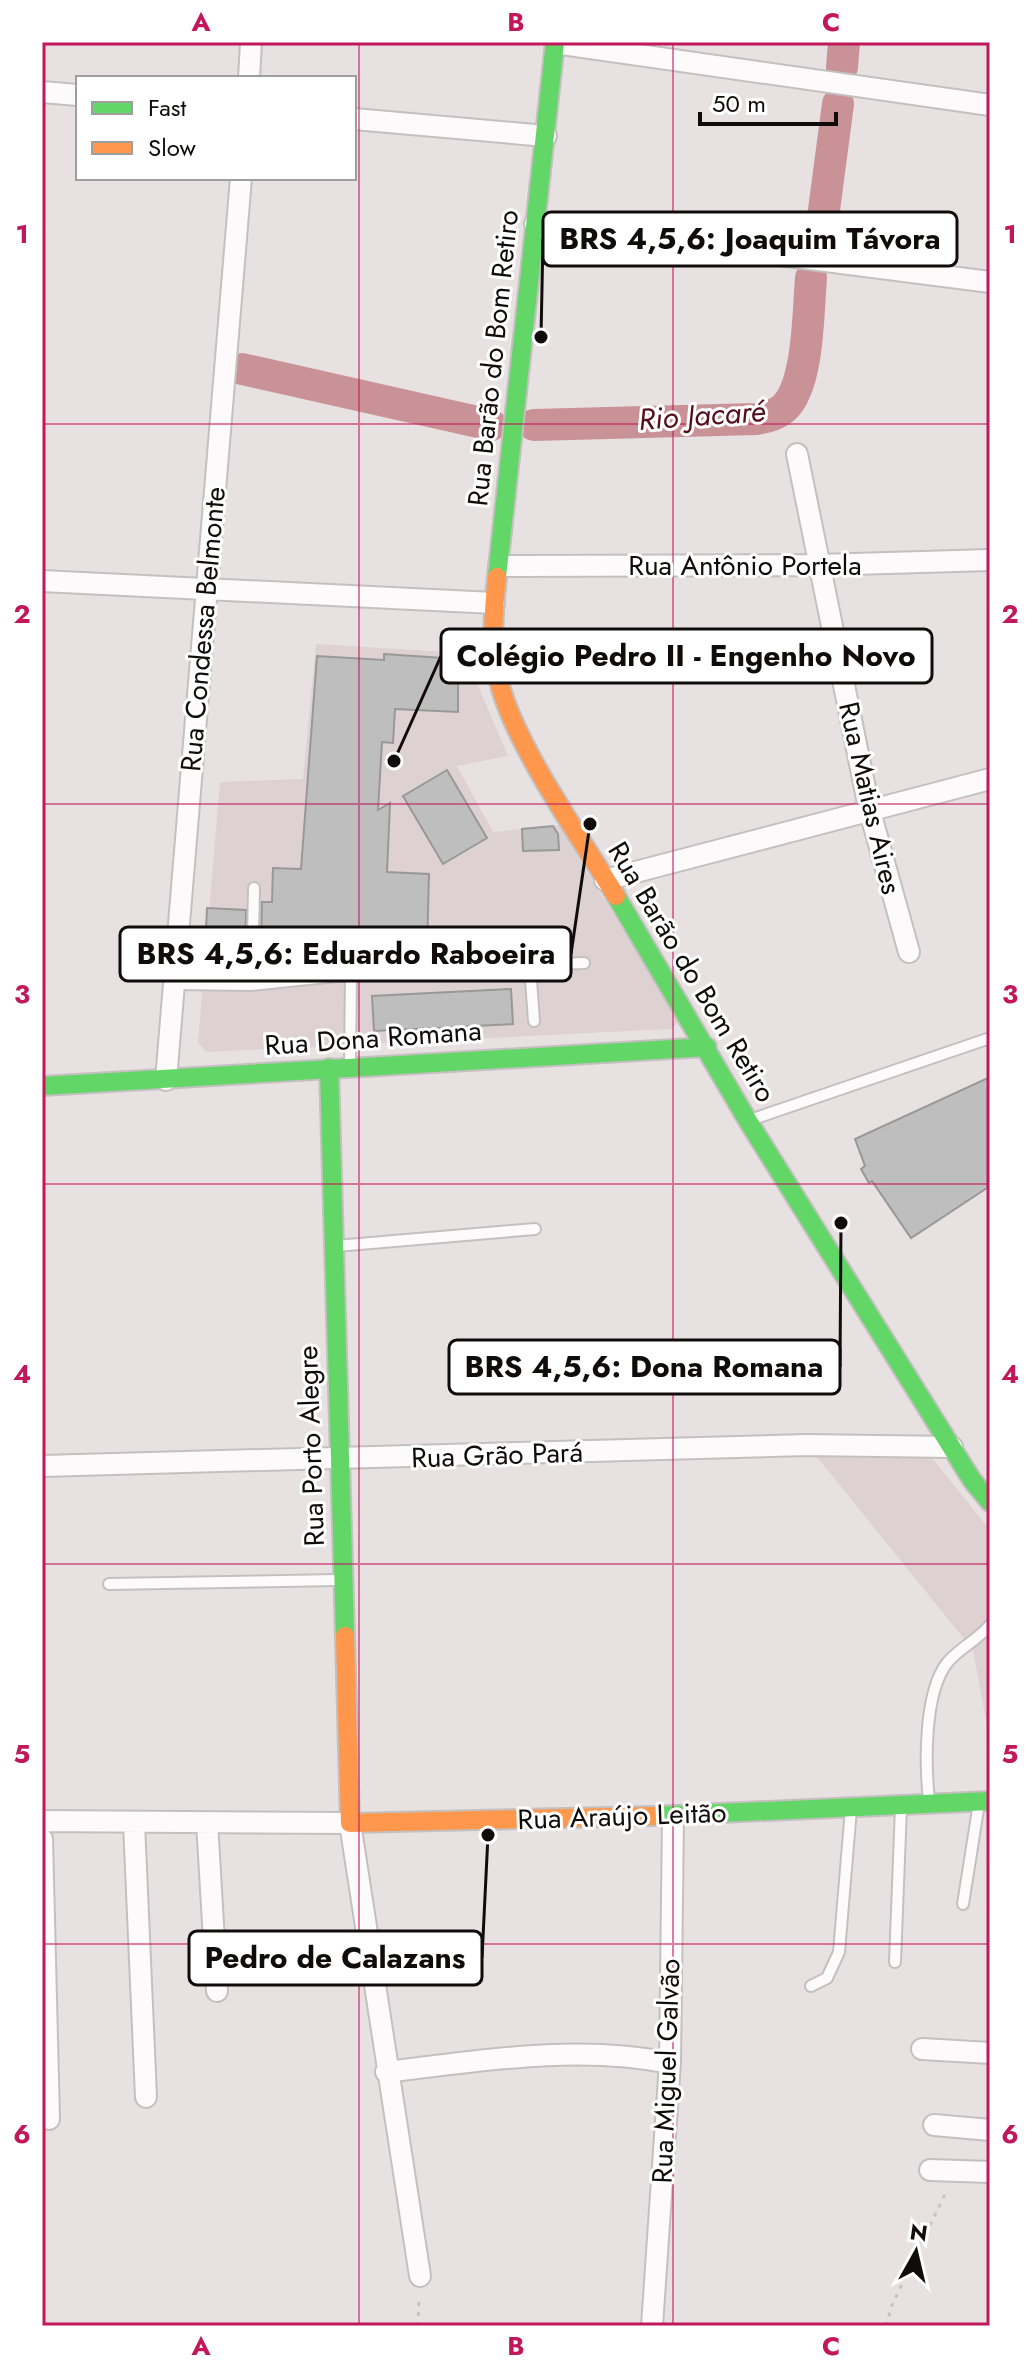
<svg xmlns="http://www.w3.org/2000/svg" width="1032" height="2368" font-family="Jost,sans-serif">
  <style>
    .built { fill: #ded1d2 }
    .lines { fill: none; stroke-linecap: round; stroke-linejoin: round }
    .river { stroke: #c99297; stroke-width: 32 }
    .building { fill: #bfbebe; stroke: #999898; stroke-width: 2 }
    .lane-casing { stroke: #c4c0c0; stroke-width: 14 }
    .street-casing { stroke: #c4c0c0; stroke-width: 24 }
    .fast-casing { stroke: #c4c0c0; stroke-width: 22 }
    .slow-casing { stroke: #c4c0c0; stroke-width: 22 }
    .path { stroke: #c5c3c3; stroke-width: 3; stroke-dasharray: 4 6; stroke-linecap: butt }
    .lane { stroke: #fcfafb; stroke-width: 10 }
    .street { stroke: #fcfafb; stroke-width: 20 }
    .fast { stroke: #63d668; stroke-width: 18 }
    .slow { stroke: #ff974d; stroke-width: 18 }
    .grid { fill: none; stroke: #c2185b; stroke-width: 2; stroke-opacity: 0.55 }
    .labels { text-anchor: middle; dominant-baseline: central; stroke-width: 6; stroke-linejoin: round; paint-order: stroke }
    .street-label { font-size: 28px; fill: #100c0c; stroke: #fff }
    .water-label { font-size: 30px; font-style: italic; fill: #530d1c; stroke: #fff }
    .leader { fill: none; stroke: #100c0c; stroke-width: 3 }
    .callout-dot { fill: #100c0c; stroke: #fff; stroke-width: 3 }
    .callout { fill: #fff; stroke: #100c0c; stroke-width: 3 }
    .callout-label { font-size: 30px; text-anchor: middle; font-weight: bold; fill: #100c0c }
    .neatline { fill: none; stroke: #c2185b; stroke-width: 3 }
    .grid-label { font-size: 26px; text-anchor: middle; font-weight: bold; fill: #c2185b }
  </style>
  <rect width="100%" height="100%" fill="#e8e1e2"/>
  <path class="built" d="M316 644 464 653 508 756 457 766 493 832 558 825 679 1021 671 1029 206 1052 198 1042 220 782 303 779Z
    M817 1457 932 1458 990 1530V1743L973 1650Z"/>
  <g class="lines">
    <path class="river" d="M842 67 844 42
      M820 240 838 104
      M242 369 491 425
      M534 425 756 419C767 417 777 415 785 407 809 383 808 311 811 278"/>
  </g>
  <path class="building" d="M384 654 458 659V712L395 709 393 743 382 742 378 810 390 803 387 872 429 874 427 951 261 946 262 902H272L273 868 301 869 317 656 384 660Z
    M447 770 487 838 443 864 403 796Z
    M553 826 558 834 559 850 523 851 522 829Z
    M207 908 246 910 245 951 205 949Z
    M511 989 513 1024 374 1031 372 996Z
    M990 1077V1186L911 1238 872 1181 869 1183 861 1169 865 1166 855 1139Z"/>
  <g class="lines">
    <defs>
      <path id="lane" d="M530 966 534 1021
        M174 984 252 985 384 971 584 963
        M252 985 254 888
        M350 1064 351 974
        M750 1120 990 1038
        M336 1246 535 1229
        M109 1584 339 1580
        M929 1800C925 1763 924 1693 947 1663 959 1648 978 1640 990 1625
        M963 1904 979 1803
        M895 1962 901 1807
        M811 1986 827 1978 839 1952 851 1809"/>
      <path id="street" d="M555 43 990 105
        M249 78 251 42
        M42 92 78 95
        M354 119 546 136
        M535 224 990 282
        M797 454 869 808 909 952
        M499 566 819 565 990 560
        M42 581 494 603
        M605 880 990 779
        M166 1080 241 178
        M42 1466 806 1445 952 1447
        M42 1821 350 1823 420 2276
        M207 1822 217 1991
        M134 1823 146 2097
        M42 1839 49 2119
        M922 2049 990 2053
        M386 2072C479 2061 577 2044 670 2063
        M934 2125 990 2130
        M930 2170 990 2172
        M652 2326 670 2063 673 1816"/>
      <path id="fast" d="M497 577 555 42
        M616 896 748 1121 972 1480 990 1502
        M329 1068 345 1636
        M42 1086 707 1047
        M653 1816 990 1801"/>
      <path id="slow" d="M497 577C493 612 491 646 499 681 513 742 582 840 616 896
        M345 1636 350 1823 653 1816"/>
    </defs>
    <use href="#lane" class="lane-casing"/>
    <use href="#street" class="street-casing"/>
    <use href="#fast" class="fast-casing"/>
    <use href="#slow" class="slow-casing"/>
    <path class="path" d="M418 2326 419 2296
      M886 2326 892 2305 947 2190"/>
    <use href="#lane" class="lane"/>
    <use href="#street" class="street"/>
    <use href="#fast" class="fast"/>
    <use href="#slow" class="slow"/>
  </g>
  <path class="grid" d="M359 42V2326M673 42V2326M42 424H990M42 804H990M42 1184H990M42 1564H990M42 1944H990"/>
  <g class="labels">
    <g class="street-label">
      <text transform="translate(493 358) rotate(-84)">Rua Barão do Bom Retiro</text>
      <text x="745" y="565">Rua Antônio Portela</text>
      <text transform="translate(203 629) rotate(-85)">Rua Condessa Belmonte</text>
      <text transform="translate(870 798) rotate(77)">Rua Matias Aires</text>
      <text transform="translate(692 972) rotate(59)">Rua Barão do Bom Retiro</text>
      <text transform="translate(373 1038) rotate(-4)">Rua Dona Romana</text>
      <text transform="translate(311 1446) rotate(-92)">Rua Porto Alegre</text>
      <text transform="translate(497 1455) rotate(-2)">Rua Grão Pará</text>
      <text transform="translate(622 1816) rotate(-2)">Rua Araújo Leitão</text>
      <text transform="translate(666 2071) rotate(-88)">Rua Miguel Galvão</text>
    </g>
    <g class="water-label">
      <text transform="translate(702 415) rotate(-4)">Rio Jacaré</text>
    </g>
  </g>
  <path class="leader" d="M541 337L543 239M394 761L441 656M590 824L571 954M841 1223L840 1367M488 1835L482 1958"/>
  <g class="callout-dot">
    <circle cx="541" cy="337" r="8"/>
    <circle cx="394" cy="761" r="8"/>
    <circle cx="590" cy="824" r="8"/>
    <circle cx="841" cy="1223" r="8"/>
    <circle cx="488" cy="1835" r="8"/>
  </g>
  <g class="callout">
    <rect x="543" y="212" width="414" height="54" rx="8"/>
    <rect x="441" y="629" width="491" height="54" rx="8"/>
    <rect x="120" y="927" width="451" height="54" rx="8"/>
    <rect x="449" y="1340" width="391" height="54" rx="8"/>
    <rect x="189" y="1931" width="293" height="54" rx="8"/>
  </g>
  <g class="callout-label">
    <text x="750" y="249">BRS 4,5,6: Joaquim Távora</text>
    <text x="686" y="666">Colégio Pedro II - Engenho Novo</text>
    <text x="346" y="964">BRS 4,5,6: Eduardo Raboeira</text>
    <text x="644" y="1377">BRS 4,5,6: Dona Romana</text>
    <text x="335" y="1968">Pedro de Calazans</text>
  </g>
  <rect width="1032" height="2368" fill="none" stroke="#ffffff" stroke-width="88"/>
  <rect x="76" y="76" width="280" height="104" fill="#ffffff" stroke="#9f9e9e" stroke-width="2"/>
  <rect x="92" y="102" width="40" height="12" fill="#63d668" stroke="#9f9e9e" stroke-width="2"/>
  <text x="148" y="116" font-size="24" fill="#100c0c">Fast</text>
  <rect x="92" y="142" width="40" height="12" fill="#ff974d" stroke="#9f9e9e" stroke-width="2"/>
  <text x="148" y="156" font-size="24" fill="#100c0c">Slow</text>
  <g transform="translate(916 2252) rotate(8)" stroke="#ffffff" stroke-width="6" paint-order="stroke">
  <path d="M0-6L14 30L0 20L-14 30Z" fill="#100c0c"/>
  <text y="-12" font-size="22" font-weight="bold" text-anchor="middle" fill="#100c0c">N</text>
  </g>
  <path d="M700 112v12h136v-12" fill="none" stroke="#100c0c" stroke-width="4"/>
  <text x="712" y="112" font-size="24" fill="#100c0c" stroke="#ffffff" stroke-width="6" paint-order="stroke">50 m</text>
  <rect x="44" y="44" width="944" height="2280" class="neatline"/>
  <g class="grid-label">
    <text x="201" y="31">A</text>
    <text x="516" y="31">B</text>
    <text x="831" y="31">C</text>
    <text x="22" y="243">1</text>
    <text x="1010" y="243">1</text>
    <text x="22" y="623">2</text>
    <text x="1010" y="623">2</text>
    <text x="22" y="1003">3</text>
    <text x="1010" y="1003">3</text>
    <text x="22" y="1383">4</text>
    <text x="1010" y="1383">4</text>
    <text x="22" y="1763">5</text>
    <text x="1010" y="1763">5</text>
    <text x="22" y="2143">6</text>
    <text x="1010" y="2143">6</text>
    <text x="201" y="2355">A</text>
    <text x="516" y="2355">B</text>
    <text x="831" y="2355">C</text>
  </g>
</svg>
